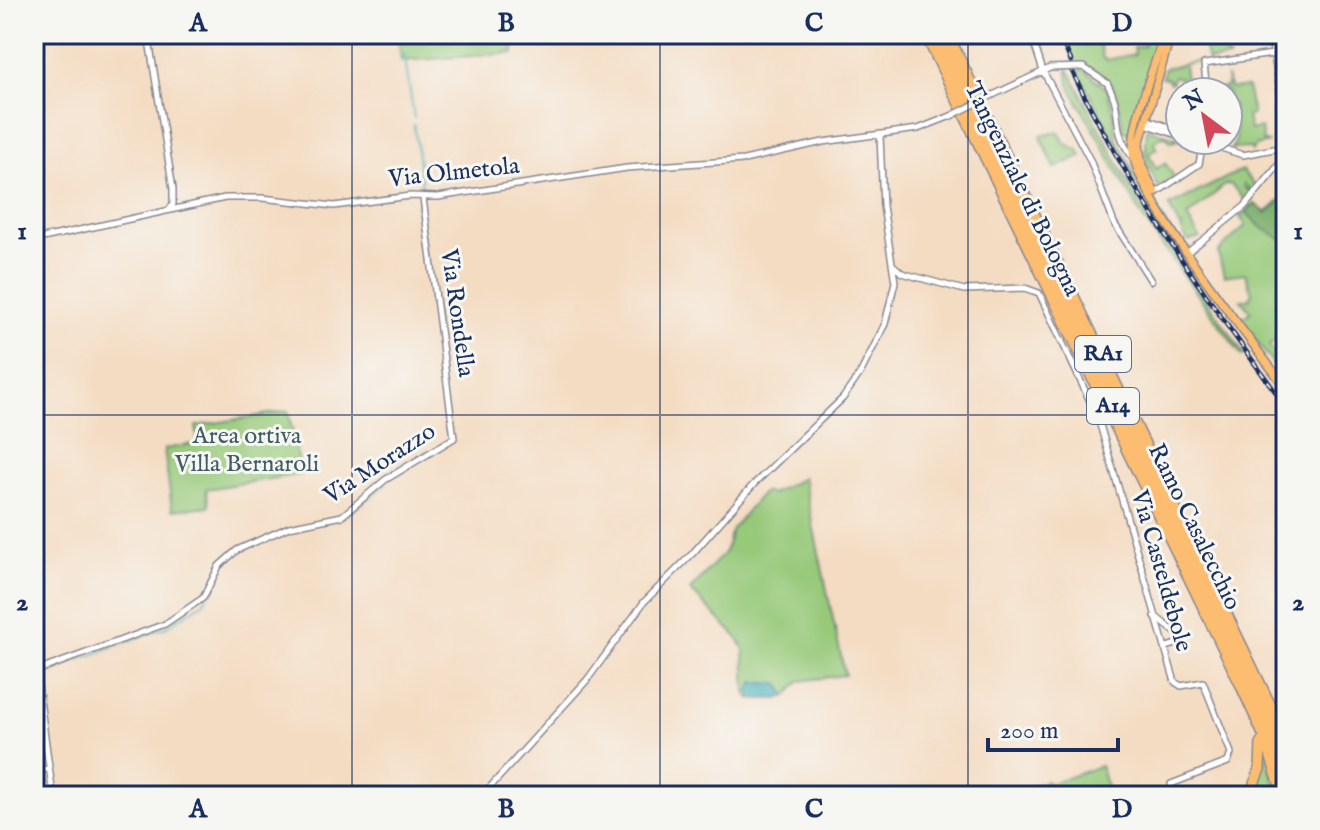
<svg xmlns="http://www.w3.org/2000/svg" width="1320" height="830" font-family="'IM FELL English',serif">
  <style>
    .green { fill: #97c979; stroke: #597c6c; stroke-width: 2 }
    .forest { fill: #79ad69; stroke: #4a6e64; stroke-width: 2 }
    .water { fill: #3aabb6; stroke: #2a6d8a; stroke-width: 2 }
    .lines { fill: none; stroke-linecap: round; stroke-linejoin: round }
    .stream { stroke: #3aabb6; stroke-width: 2 }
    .minor-casing { stroke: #888690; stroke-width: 8 }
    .major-casing { stroke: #888690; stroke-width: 10 }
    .highway-casing { stroke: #888690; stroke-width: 12 }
    .minor { stroke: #fff; stroke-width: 5 }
    .major { stroke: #fcbd6f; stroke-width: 7 }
    .highway { stroke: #fcbd6f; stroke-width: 9 }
    .rail-casing { stroke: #1b2f5e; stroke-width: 5 }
    .rail { stroke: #f6f6f2; stroke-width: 2; stroke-dasharray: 6; stroke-linecap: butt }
    .minor-bridge-casing { stroke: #888690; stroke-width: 8; stroke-linecap: butt }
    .minor-bridge { stroke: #fff; stroke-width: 5 }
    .grid { fill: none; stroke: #1b2f5e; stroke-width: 2; stroke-opacity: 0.55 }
    .labels { text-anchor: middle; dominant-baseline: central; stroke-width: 6; stroke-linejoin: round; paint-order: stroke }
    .shield { fill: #f6f6f2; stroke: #5d6b8a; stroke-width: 2 }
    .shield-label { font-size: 22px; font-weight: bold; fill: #1b2f5e }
    .street-label { font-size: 24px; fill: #1b2f5e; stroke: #f6f6f2 }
    .park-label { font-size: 24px; fill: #405d66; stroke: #f6f6f2 }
    .neatline { fill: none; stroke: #1b2f5e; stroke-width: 3 }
    .grid-label { font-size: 26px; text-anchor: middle; font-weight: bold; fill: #1b2f5e }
  </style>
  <rect width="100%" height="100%" fill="#f6f6f2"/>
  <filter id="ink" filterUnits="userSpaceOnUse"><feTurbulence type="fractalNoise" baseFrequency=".0125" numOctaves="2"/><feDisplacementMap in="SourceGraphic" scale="16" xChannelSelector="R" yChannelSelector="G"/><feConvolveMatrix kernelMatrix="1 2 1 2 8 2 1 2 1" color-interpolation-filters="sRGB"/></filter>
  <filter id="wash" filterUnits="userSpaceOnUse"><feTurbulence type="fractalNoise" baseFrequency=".006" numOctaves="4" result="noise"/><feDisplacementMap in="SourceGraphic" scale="32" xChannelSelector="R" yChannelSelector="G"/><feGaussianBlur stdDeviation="1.8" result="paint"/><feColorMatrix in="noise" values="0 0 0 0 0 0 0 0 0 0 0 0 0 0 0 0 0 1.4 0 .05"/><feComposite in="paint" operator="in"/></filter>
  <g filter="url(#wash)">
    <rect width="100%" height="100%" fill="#f4dcc2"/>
    <path class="green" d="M398 34H513L514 53 401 61Z
      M1065 34H1098L1102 57 1107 60 1135 54 1134 47 1144 46 1143 34H1159L1129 133 1123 131C1120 97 1112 70 1075 62Z
      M1175 34H1221L1226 39 1221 47 1229 58 1208 61 1201 36 1191 39 1181 35 1179 42 1174 40Z
      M1200 61 1184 64 1187 89 1192 92H1180V100H1175L1170 112 1169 104 1181 78 1174 76 1171 83 1168 82 1169 79 1162 77 1165 68Z
      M1067 67 1137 199 1244 354 1242 356 1144 220 1069 85Z
      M1077 69 1085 70 1106 88 1113 108 1117 140 1139 182 1213 296 1139 188Z
      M1226 77 1231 89 1247 87 1253 114 1247 116 1250 130 1261 128 1263 142 1269 143 1255 146 1252 151 1251 148 1231 149 1236 141 1233 105H1228L1227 91 1211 90 1227 87Z
      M1147 129 1180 139 1171 142 1165 135 1154 142 1157 148 1149 154 1156 169 1165 163 1174 177 1158 187 1145 159Z
      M1059 132 1065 144 1078 149 1082 156 1055 168 1040 136Z
      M1242 170 1256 187 1253 192 1244 184 1243 187 1252 193 1245 201 1231 184 1225 185 1187 217 1200 238 1188 241 1181 229 1183 226H1179L1169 206Z
      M1281 200 1286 203V330L1269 345 1286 370V381L1240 319 1251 312 1241 300 1249 299 1252 293 1245 273 1224 276 1218 252 1246 225 1240 217 1253 203 1266 213Z
      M288 411 301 474 206 489 209 506 172 510 164 449 198 443 196 426Z
      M803 478 845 675 800 681 786 697 750 699 746 693 744 649 737 637 690 590 725 552 732 529 763 492 771 494Z
      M1266 756 1279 796H1252L1264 758Z
      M1100 766 1110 796H1006L1046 781 1050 784Z"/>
    <path class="forest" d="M1281 200 1286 203V242L1261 227 1246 212 1254 203 1266 213Z"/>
    <path class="water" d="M754 682 779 684 786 695 779 699H753L749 691Z"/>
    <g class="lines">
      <path class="stream" d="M1154 42 1156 34
        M404 53 414 118
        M414 125 422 187
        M417 205 437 328
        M411 461 427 451
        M347 515 385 484
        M319 523 341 518
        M263 541 299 528
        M40 674 166 627 204 602 221 567"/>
    </g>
  </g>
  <g filter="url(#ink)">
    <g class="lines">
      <defs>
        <path id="minor" d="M148 34 173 189V204L169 210
          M1031 34 1043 71 1090 160 1114 223 1151 281
          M1270 34 1286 124
          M1107 83C1124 111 1110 127 1131 155
          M1207 92 1204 64 1273 54
          M993 95 1050 68
          M1146 119 1180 131
          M1145 124 1180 136
          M1191 140 1203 142
          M1156 193 1199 164 1203 142 1243 155 1284 147
          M34 240 225 198H262L334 206 410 196 438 197 627 168 744 160 823 142 918 129 951 116
          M1188 252 1245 206 1286 156
          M894 266 902 273 964 290 1025 288 1039 293 1098 418 1175 682 1181 686 1203 682 1231 753 1228 762 1171 784 1173 796
          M1155 616 1181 637 1179 643 1164 648
          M34 655 53 796
          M34 672 165 624 203 598 219 566 237 550 289 527 342 516 385 480 454 438 423 198
          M34 772 49 768
          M482 796 587 680 644 602 692 554 754 484 843 398 861 372 885 324 895 282 883 206 880 136"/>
        <path id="major" d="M1164 34C1155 67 1132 118 1133 152 1135 195 1255 346 1286 388
          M1155 193 1142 166 1139 145 1171 34"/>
        <path id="highway" d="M925 34 1240 684 1265 739 1283 796
          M933 34 1254 697 1286 782
          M940 34 1263 700 1286 758
          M948 34 1286 737
          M1249 796 1260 769 1261 742"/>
      </defs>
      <use href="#minor" class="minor-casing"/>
      <use href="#major" class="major-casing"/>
      <use href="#highway" class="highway-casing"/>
      <use href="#minor" class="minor"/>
      <use href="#major" class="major"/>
      <use href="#highway" class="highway"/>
      <defs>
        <path id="rail" d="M1059 34 1071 61
          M1070 67C1129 190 1205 297 1286 406"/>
      </defs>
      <use href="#rail" class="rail-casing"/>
      <use href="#rail" class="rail"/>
      <defs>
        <path id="minor-bridge" d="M1050 68 1083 67 1107 83
          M951 116 993 95"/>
      </defs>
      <use href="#minor-bridge" class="minor-bridge-casing"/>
      <use href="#minor-bridge" class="minor-bridge"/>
    </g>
  </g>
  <path class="grid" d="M352 34V796M660 34V796M968 34V796M34 415H1286"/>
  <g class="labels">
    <g class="shield">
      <rect x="1075" y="336" width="56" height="36" rx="6"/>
      <rect x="1087" y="388" width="52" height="36" rx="6"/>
    </g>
    <g class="shield-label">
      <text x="1103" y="354">RA1</text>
      <text x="1113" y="406">A14</text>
    </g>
    <g class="street-label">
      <text transform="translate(454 173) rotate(-6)">Via Olmetola</text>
      <text transform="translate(1022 189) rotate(64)">Tangenziale di Bologna</text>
      <text transform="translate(457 313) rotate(82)">Via Rondella</text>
      <text transform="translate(380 464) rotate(-33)">Via Morazzo</text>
      <text transform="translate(1194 527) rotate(64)">Ramo Casalecchio</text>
      <text transform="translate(1161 571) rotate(74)">Via Casteldebole</text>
    </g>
    <g class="park-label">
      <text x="247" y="436">Area ortiva<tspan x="247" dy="28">Villa Bernaroli</tspan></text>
    </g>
  </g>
  <rect width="1320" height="830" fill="none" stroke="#f6f6f2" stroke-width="88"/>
  <g transform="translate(1204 116) rotate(328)"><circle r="38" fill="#f6f6f2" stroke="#9ea6b7" stroke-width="2"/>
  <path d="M0-6L14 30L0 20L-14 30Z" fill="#d1495b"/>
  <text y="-12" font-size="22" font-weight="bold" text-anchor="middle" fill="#1b2f5e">N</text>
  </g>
  <path d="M988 738v12h130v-12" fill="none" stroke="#1b2f5e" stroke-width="4"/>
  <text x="1000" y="738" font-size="24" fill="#1b2f5e" stroke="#f6f6f2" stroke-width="6" paint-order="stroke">200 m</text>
  <rect x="44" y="44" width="1232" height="742" class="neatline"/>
  <g class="grid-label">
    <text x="198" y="31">A</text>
    <text x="506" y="31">B</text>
    <text x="814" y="31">C</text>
    <text x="1122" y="31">D</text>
    <text x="22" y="239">1</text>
    <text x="1298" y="239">1</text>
    <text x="22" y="610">2</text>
    <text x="1298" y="610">2</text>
    <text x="198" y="817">A</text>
    <text x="506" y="817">B</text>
    <text x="814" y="817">C</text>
    <text x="1122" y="817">D</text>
  </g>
</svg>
